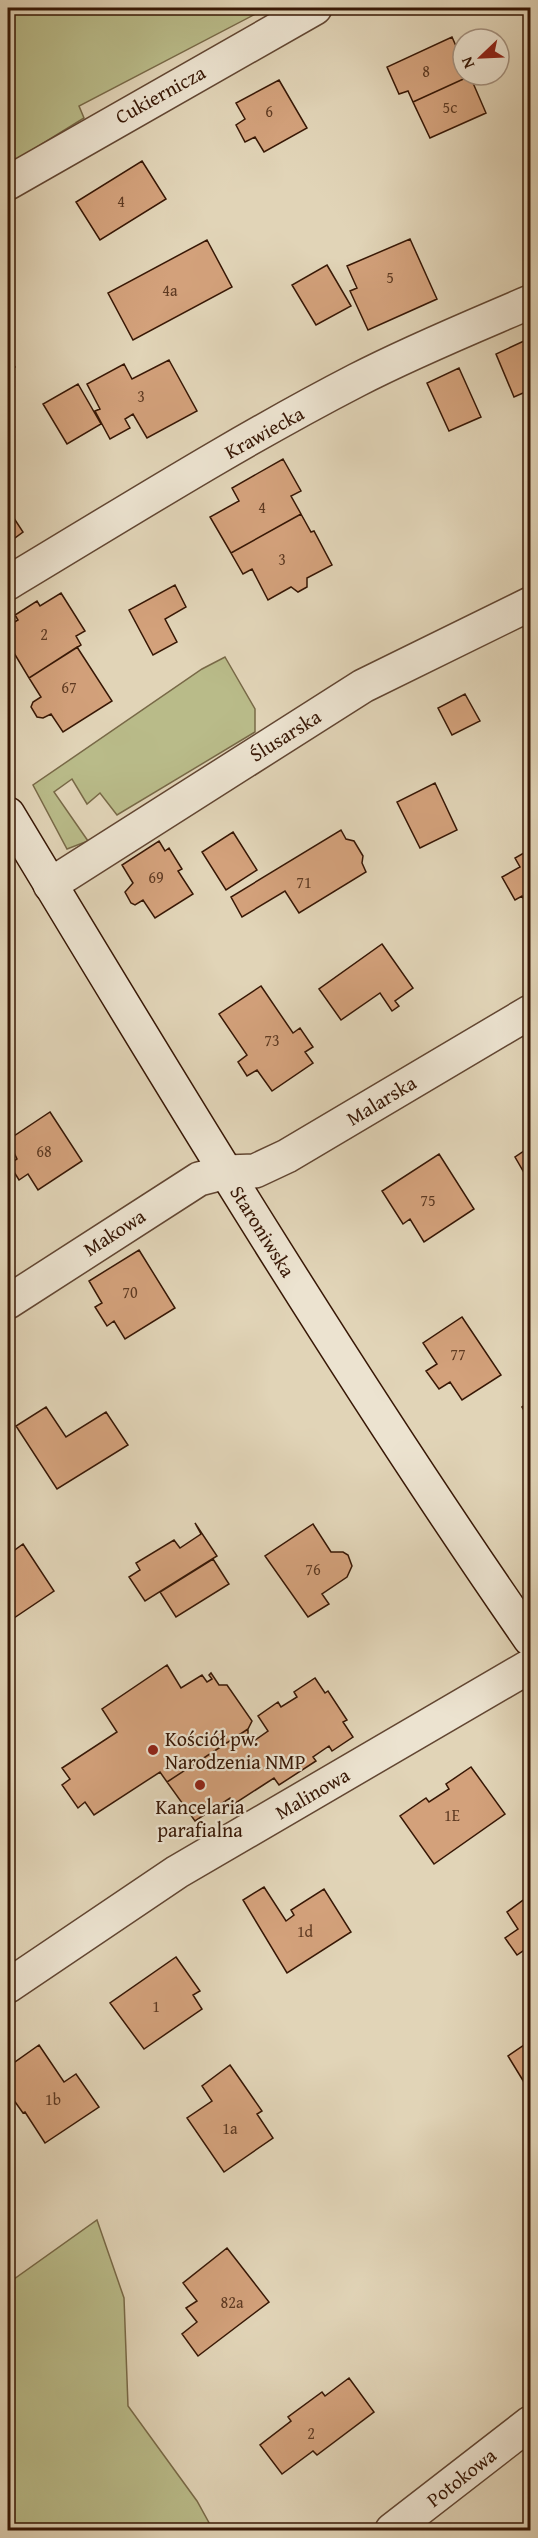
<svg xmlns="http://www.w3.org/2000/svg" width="538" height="2538" font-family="'Gentium Book Plus',serif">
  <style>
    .green { fill: #b9bb89; stroke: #786947; stroke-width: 1.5 }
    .building { fill: #d3a17b; stroke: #371705; stroke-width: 1.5 }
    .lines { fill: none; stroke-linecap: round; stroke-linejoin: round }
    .street-casing { stroke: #624632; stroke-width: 36 }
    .secondary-casing { stroke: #371705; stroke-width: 36 }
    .street { stroke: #ece3d0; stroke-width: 33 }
    .secondary { stroke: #ece3d0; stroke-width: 33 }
    .poi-dot { fill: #8f2418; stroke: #ece3d0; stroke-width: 2 }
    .labels { text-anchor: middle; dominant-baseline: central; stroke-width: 4.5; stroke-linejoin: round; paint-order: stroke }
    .number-label { font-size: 16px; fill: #5e3a22 }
    .street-label { font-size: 20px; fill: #371705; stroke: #ece3d0 }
    .poi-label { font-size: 20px; fill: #371705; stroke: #ece3d0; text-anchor: start }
  </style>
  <rect width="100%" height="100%" fill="#e1d4b7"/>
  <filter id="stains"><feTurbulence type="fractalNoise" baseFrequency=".00333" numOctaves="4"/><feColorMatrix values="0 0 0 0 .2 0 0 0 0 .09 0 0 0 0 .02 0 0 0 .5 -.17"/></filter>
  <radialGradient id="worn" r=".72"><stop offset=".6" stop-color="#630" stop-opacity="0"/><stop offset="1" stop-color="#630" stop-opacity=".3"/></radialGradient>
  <path class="green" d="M8 8H267L79 106 84 118 8 165Z
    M225 657 255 709V732L117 815 100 793 87 804 72 779 54 792 88 841 67 849 33 785 202 669Z
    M97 2220 124 2298 128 2406 197 2501 213 2530H8V2279H14Z"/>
  <path class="building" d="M452 37 463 62V75L470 76 413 102 408 91 399 94 387 67Z
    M470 76 486 113 430 138 413 102Z
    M279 80 307 128 264 152 255 137 245 142 236 125 245 119 236 103Z
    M142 161 166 199 100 240 76 202Z
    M410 239 437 299 368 330 350 291 357 288 347 266Z
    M207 240 232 287 133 340 108 293Z
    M327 265 351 306 316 325 292 285Z
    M526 340 530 351V390L514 397 496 354Z
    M8 355 15 367 8 371Z
    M169 360 197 411 147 438 133 414 125 419 130 428 110 439 95 411 100 409 87 384 124 364 132 379Z
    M459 368 481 417 449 431 427 383Z
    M78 384 101 424 67 444 43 404Z
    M283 459 301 491 291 496 301 514 231 553 210 517 239 501 232 488Z
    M8 509 23 532 8 543Z
    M301 514 311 532 314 531 332 565 307 578V587L298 592 291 587 268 600 252 569 243 574 231 553Z
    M175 585 186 607 165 619 177 642 153 655 129 610Z
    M61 593 85 631 76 636 81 645 29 678 8 643V626L18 620 15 615 37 601 40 606Z
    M77 647 112 701 63 732 51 714 43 718 37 717 31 707 33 702 41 697 29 678Z
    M465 694 480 721 452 735 438 708Z
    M435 783 457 830 420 848 397 802Z
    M341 830 346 839 354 841 363 856 362 863 366 872 299 913 285 891 242 917 231 897Z
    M233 832 257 870 226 890 202 852Z
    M159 841 165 851 169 848 182 869 178 871 193 894 155 918 143 900 135 905 131 903 125 892 133 883 122 865Z
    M529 850 530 852V911L522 896 515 900 502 877 520 867 515 858Z
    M382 944 413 988 395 1001 399 1006 392 1011 380 993 341 1020 319 989Z
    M261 986 293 1033 300 1028 313 1047 305 1052 313 1063 272 1091 257 1070 247 1076 238 1062 247 1055 219 1014Z
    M50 1112 82 1161 38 1190 28 1174 19 1180 9 1164 17 1159 8 1140Z
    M530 1147V1183L515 1157Z
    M439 1154 474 1209 424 1242 410 1219 403 1224 382 1191Z
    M139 1250 175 1308 125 1339 114 1321 107 1326 95 1307 102 1303 89 1281Z
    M462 1317 501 1375 462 1400 450 1382 439 1389 426 1371 437 1364 423 1343Z
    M530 1401V1421L522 1407Z
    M46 1407 66 1437 106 1412 128 1445 57 1489 16 1426Z
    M195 1523 217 1556 145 1601 129 1577 140 1570 136 1563 174 1540 180 1548 201 1534Z
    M313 1524 331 1552H343L348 1555 352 1566 347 1577 322 1594 329 1604 308 1617 265 1556Z
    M23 1544 54 1591 11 1620 8 1615V1555Z
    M213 1559 229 1584 176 1617 160 1592Z
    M167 1665 181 1688 202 1675 207 1682 212 1679 209 1675 211 1673 219 1685H227L252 1721 248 1729 167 1782 160 1772 94 1815 85 1802 78 1808 62 1785 70 1779 62 1768 117 1732 102 1709Z
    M315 1678 325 1693 328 1691 347 1720 343 1722 353 1737 332 1751 329 1746 313 1757 316 1761 279 1785 274 1778 234 1804 230 1798 195 1821 167 1782 248 1729V1745L268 1731 258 1716 278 1702 281 1707 297 1697 294 1692Z
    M471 1767 505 1814 434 1864 400 1816 426 1798 429 1802 449 1789 446 1784Z
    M264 1887 286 1921 294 1915 291 1910 324 1889 351 1932 287 1973 243 1900Z
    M530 1895V1946L517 1955 505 1938 518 1929 507 1912Z
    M176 1957 200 1991 193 1995 202 2009 144 2049 110 2003Z
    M530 2041V2092L508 2056Z
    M39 2045 64 2082 76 2074 99 2107 45 2143 25 2112 23 2113 8 2092V2067Z
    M230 2065 262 2111 257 2114 273 2138 224 2172 187 2118 212 2101 202 2086Z
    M227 2248 269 2302 198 2356 182 2334 197 2322 186 2308 197 2301 183 2283Z
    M349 2378 374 2412 317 2455 313 2451 282 2474 260 2445 291 2421 288 2417 322 2392 325 2396Z"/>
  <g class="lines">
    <defs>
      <path id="street" d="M8 183 315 8
        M8 583C123 514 237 442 357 380 413 351 472 327 530 302
        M50 885 363 686 530 604
        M8 1302 199 1179 226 1172 255 1171 287 1156 530 1012
        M8 1986 177 1872 530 1666
        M392 2530 530 2423"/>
      <path id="secondary" d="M8 814C176 1093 345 1372 530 1639"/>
    </defs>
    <use href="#street" class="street-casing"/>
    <use href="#secondary" class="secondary-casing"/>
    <use href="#street" class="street"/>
    <use href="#secondary" class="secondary"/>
  </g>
  <g class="poi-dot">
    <circle cx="153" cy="1750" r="6"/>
    <circle cx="200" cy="1785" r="6"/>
  </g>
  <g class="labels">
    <g class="number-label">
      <text x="426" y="71">8</text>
      <text x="450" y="107">5c</text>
      <text x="269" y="111">6</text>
      <text x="121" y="201">4</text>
      <text x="390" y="277">5</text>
      <text x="170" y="290">4a</text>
      <text x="141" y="396">3</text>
      <text x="262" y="507">4</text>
      <text x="282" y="559">3</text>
      <text x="44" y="634">2</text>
      <text x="69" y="687">67</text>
      <text x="156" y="877">69</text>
      <text x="304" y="882">71</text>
      <text x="272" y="1040">73</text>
      <text x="44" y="1151">68</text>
      <text x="428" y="1200">75</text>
      <text x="130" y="1292">70</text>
      <text x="458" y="1354">77</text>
      <text x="313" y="1569">76</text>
      <text x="452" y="1815">1E</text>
      <text x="305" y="1931">1d</text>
      <text x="156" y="2006">1</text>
      <text x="53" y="2099">1b</text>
      <text x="230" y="2128">1a</text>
      <text x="232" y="2302">82a</text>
      <text x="311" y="2433">2</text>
    </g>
    <g class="street-label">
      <text transform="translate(160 94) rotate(-29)">Cukiernicza</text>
      <text transform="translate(264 432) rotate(-29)">Krawiecka</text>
      <text transform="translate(285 735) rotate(-32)">Ślusarska</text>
      <text transform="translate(381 1100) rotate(-31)">Malarska</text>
      <text transform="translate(263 1231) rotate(58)">Staroniwska</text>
      <text transform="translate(114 1232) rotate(-33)">Makowa</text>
      <text transform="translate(312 1793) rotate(-30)">Malinowa</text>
      <text transform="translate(461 2477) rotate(-38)">Potokowa</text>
    </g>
    <g class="poi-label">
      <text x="165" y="1738">Kościół pw.<tspan x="165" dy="23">Narodzenia NMP</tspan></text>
      <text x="200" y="1806" text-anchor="middle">Kancelaria<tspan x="200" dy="23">parafialna</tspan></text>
    </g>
  </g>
  <rect width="538" height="2538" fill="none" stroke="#e1d4b7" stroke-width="30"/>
  <rect x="9" y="9" width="520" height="2520" fill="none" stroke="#371705" stroke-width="3"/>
  <rect x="15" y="15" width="508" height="2508" fill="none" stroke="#371705" stroke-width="1.5"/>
  <g transform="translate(481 57) rotate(247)"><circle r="28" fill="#ece3d0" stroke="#a4917f" stroke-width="1.5"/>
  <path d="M0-4.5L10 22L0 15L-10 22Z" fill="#8f2418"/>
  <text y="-9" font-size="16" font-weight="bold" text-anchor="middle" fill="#371705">N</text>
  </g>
  <rect width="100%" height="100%" filter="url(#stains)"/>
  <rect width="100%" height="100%" fill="url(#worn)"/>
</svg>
